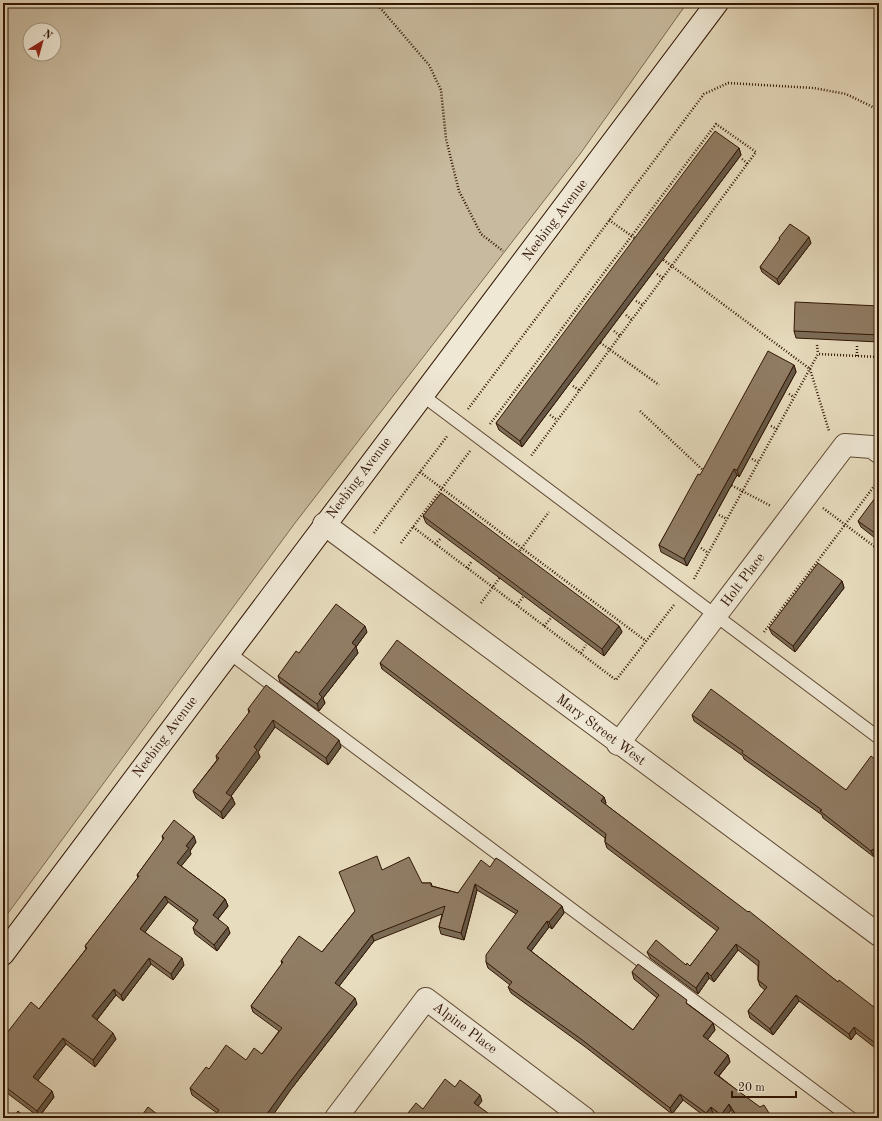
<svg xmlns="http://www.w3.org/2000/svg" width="882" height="1121" font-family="'Old Standard TT',serif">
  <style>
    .green { fill: #c8ba9e; stroke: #7d6851; fill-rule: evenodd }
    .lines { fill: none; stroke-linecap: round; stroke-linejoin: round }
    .lane-casing { stroke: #5f4832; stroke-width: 14 }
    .street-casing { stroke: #5f4832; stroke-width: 24 }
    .secondary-casing { stroke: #321604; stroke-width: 24 }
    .path { stroke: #321604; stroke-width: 2.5; stroke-dasharray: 1 2; stroke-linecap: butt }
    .lane { stroke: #efe8d5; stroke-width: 12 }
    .street { stroke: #efe8d5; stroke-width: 22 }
    .secondary { stroke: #efe8d5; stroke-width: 22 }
    .wall { fill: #7c6c57; stroke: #321604 }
    .shaded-wall { fill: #655847; stroke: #321604 }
    .building { fill: #907d65; stroke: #321604 }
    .labels { text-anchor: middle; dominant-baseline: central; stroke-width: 3.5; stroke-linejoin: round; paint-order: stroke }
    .street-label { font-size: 14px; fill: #321604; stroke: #efe8d5 }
  </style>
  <rect width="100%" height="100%" fill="#e7dcbe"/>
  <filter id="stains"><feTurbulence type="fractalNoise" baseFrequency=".005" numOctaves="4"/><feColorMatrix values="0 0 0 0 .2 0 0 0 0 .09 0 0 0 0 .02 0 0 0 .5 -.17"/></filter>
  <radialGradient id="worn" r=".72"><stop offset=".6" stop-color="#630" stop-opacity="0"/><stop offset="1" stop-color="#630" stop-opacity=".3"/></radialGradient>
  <path class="green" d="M3 3H687L580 154 295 523 3 920ZM30 30H54V54H30Z"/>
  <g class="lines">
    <defs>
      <path id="lane" d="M422 395 879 738
        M228 652 851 1118"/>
      <path id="street" d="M324 524 879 935
        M618 744 845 445 872 447 879 452
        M336 1118 426 999 584 1118"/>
      <path id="secondary" d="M3 954 717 3"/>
    </defs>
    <use href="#lane" class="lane-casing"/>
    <use href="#street" class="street-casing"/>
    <use href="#secondary" class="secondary-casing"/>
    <path class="path" d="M376 3 429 65 441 90 446 139 459 191 481 234 503 251
      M742 159 748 164
      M609 220 636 239
      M661 258 810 369 829 431
      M657 274 663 278
      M636 301 643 305
      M626 315 632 320
      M614 331 620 336
      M598 341 659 385
      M817 345 818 354
      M857 356V346
      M573 386 579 390
      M789 394 794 397
      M468 409 704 94 728 83 814 88 846 94 879 110
      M640 411 705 472
      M550 415 557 420
      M490 424 716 124 756 152 531 456
      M771 426 777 429
      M752 459 758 462
      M420 472 646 641
      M729 484 771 506
      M823 508 879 550
      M719 515 727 519
      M413 527 616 680 674 605
      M374 533 448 435
      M401 543 470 451
      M435 544 441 538
      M701 548 708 553
      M518 553 549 512
      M467 568 472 561
      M694 579 818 354 879 357
      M481 603 501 576
      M517 605 523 597
      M544 626 551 618
      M764 632 875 485 879 489
      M581 653 586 645"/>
    <use href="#lane" class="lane"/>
    <use href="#street" class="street"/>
    <use href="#secondary" class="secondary"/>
  </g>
  <path class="wall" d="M739 148 741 155 522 447 499 430 496 423Z
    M779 238 811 243 779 285 762 272 760 267 780 240Z
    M879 306V342L796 338 794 331Z
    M794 365 796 372 739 477 737 475 687 566 661 552 659 545 700 475Z
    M879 500V541L861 527 858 521Z
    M423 516 619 626 622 632 604 656 426 523Z
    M842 581 844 588 795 652 772 634 769 628Z
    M367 632 356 647 358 653 323 698 325 703 319 711 280 682 278 676 299 653Z
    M380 663 604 797 606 803 605 804 838 982 879 1011V1051L856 1033 851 1040 799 1001 773 1035 750 1018 748 1011 765 990 760 986 758 980V966L738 950 714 982 709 978 698 994 650 958 647 952 686 965 690 966 717 931 607 848 605 842V838L382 669Z
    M248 709 341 747 328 765 275 727 258 752 260 757 231 796 232 797 235 804 223 819 196 798 193 791 217 760 216 756 249 713Z
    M692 715 846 790 879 762V858L875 855 874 857 823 818 822 815 744 759 743 756 694 721Z
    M162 836 196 842 190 851 191 854 181 866 225 899 228 906 218 919 230 933 217 951 195 934 193 928 196 923 168 902 145 932 184 965 173 980 151 964 123 1001 116 995 97 1020 116 1039 95 1067 66 1044 38 1080 54 1097 39 1117 3 1090V1038L39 1009 86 949 85 946 138 878 137 875 163 840Z
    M490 867 562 906 564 913 552 929 549 927 531 951 633 1030 657 998 634 979 632 972 689 1005 713 1023 715 1030 707 1040 728 1055 730 1062 719 1076 772 1118H736L731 1110 725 1118H719L713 1114 710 1118H707L683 1100 672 1114 584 1046 511 993 508 987 510 985 488 968 486 962 516 914 477 890 464 940 441 934 439 927 442 914 374 941 339 986 357 1004 292 1088 217 1113 192 1095 190 1088 209 1069 246 1060 262 1054 279 1031 253 1012 251 1006 282 964 281 961 322 952 355 911 382 870 422 883H431L432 886 458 893Z"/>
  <path class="shaded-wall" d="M739 148 741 155 522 447 520 441Z
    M809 237 811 243 779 285 777 279Z
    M794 365 796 372 739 477 737 470Z
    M734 469 737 475 687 566 684 559Z
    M842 581 844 588 795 652 793 646Z
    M365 626 367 632 356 647 358 653 323 698 325 703 319 711 317 704 319 694 352 643Z
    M619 626 622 632 604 656 602 649Z
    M273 720 275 727 258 752 260 757 229 799 226 793 254 747Z
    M339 740 341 747 328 765 326 758Z
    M232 797 235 804 223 819 221 812Z
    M604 797 606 803 603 807 601 801Z
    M194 836 196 842 190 851 191 854 179 869 177 863 186 846Z
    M873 849 875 855 874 857 871 851Z
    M475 884 477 890 464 940 461 933Z
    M165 896 168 902 143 935 140 929Z
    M225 899 228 906 216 921 213 915Z
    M562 906 564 913 552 929 549 922Z
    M547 921 549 927 529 954 527 948Z
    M228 927 230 933 217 951 214 945Z
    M372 935 374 941 337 989 335 983Z
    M736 944 738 950 714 982 711 976Z
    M149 958 151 964 123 1001 121 995Z
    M182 958 184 965 173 980 171 974Z
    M707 972 709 978 698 994 696 988Z
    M114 989 116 995 95 1022 92 1016Z
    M796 995 799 1001 773 1035 770 1029Z
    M355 998 357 1004 292 1088 271 1118H264L290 1082Z
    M713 1023 715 1030 705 1043 703 1036Z
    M854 1027 856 1033 851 1040 849 1034Z
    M113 1033 116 1039 95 1067 93 1060Z
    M63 1038 66 1044 36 1083 33 1077Z
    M728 1055 730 1062 716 1079 714 1073Z
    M52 1091 54 1097 39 1117 37 1111Z
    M680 1094 683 1100 672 1114 670 1108Z
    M480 1095 482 1101 476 1109 474 1103Z
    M729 1104 731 1110 725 1118H722L721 1115Z
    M711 1107 713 1114 710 1118H708L706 1113Z"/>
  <path class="building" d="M715 131 739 148 520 441 496 423Z
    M790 224 809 237 777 279 760 267 780 239 779 238Z
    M795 302 879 306V335L794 331Z
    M768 351 794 365 737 470 734 469 684 559 659 545 698 474 700 475Z
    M441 493 619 626 602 649 423 516Z
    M875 498 879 500V536L858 521Z
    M818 563 842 581 793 646 769 628Z
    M336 604 365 626 352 643 356 646 319 694 322 697 317 704 278 676 296 651 299 653Z
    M397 640 604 797 601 801 748 912 749 911 838 982 839 980 879 1011V1046L854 1027 849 1034 796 995 770 1029 748 1011 767 987 758 980 759 961 736 944 711 976 707 972 696 988 647 952 656 940 686 965 687 963 690 966 719 928 605 842 606 834 380 663Z
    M266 685 339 740 326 758 273 720 254 747 257 750 226 793 232 797 221 812 193 791 219 758 216 756 250 711 248 709Z
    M711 689 846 790 871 756 879 762V853L873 849 871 851 820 811 822 810 742 753 743 751 692 715Z
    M174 820 194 836 186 846 189 848 177 863 225 899 213 915 228 927 214 945 193 928 198 920 165 896 140 929 182 958 171 974 149 958 121 995 114 989 92 1016 113 1033 93 1060 63 1038 33 1077 52 1091 37 1111 3 1085V1038L31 1002 39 1009 87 948 85 946 139 876 137 875 164 838 162 836Z
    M377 856 382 870 409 857 422 883H431V886L458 893 481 860 490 867 496 858 501 861 562 906 549 922 547 921 527 948 633 1030 659 995 632 972 638 964 687 1000 686 1003 713 1023 703 1036 728 1055 714 1073 760 1107 764 1105 772 1118H738L729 1104 721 1115 711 1107 706 1113 680 1094 670 1108 581 1039 508 987 512 982 486 962V955L518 911 475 884 461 933 439 927 445 906 372 935 335 983 355 998 290 1082 264 1118H213L219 1110 190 1088 206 1067 209 1069 226 1045 246 1060 254 1048 262 1054 282 1028 251 1006 283 962 281 961 299 936 322 952 355 911 339 872Z
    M445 1079 455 1087 460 1080 480 1095 474 1103 495 1118H404L416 1103 423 1109Z
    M148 1107 162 1118H140Z
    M18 1111 26 1118H13Z
    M74 1115 78 1118H73Z"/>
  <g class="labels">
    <g class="street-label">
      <text transform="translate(555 220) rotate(-53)">Neebing Avenue</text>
      <text transform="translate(359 478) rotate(-53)">Neebing Avenue</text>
      <text transform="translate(743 580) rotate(-53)">Holt Place</text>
      <text transform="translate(601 730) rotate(37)">Mary Street West</text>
      <text transform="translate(165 737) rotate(-53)">Neebing Avenue</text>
      <text transform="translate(465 1028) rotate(37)">Alpine Place</text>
    </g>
  </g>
  <rect width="882" height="1121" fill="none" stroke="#e7dcbe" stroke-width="16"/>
  <rect x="4" y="4" width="874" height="1113" fill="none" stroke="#321604" stroke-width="2"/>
  <rect x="8" y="8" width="866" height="1105" fill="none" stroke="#321604"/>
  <g transform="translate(42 42) rotate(37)"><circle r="19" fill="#efe8d5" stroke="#a39481"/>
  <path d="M0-3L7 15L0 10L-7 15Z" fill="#8f2418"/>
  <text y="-6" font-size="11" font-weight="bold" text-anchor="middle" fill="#321604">N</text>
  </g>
  <path d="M732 1091v6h64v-6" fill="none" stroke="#321604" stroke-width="2"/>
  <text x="738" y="1091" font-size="12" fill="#321604" stroke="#efe8d5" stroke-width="3" paint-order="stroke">20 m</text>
  <rect width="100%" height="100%" filter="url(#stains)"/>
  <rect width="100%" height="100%" fill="url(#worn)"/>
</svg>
